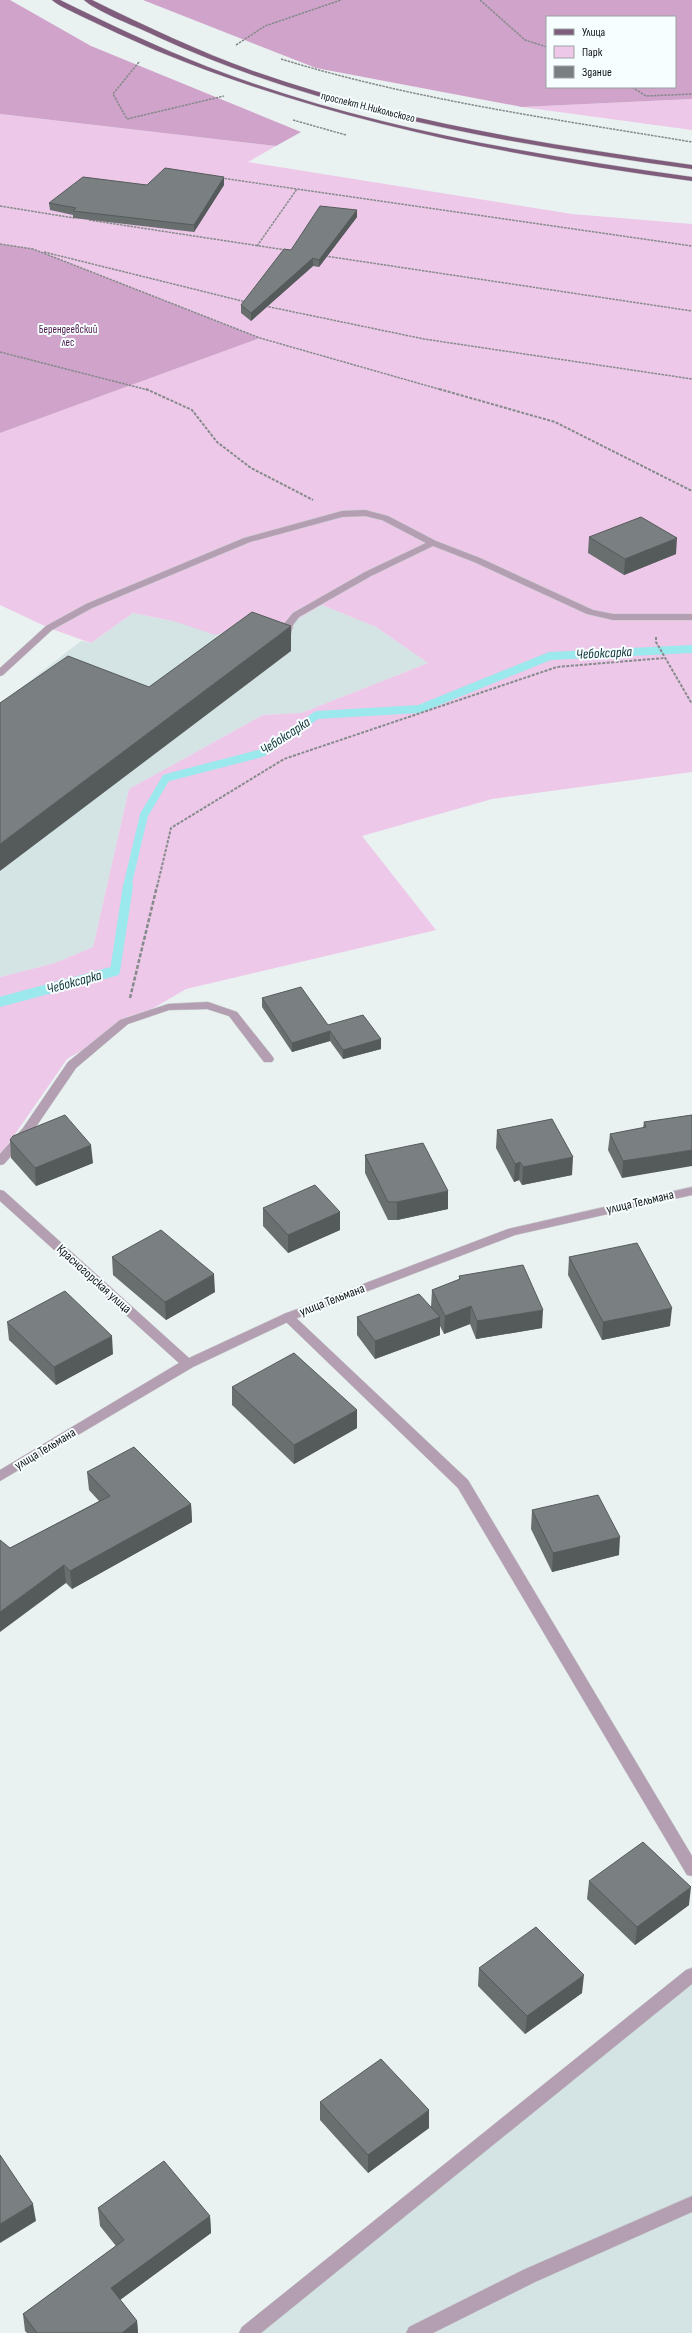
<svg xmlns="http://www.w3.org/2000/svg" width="692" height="2333" font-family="'Sofia Sans Condensed',sans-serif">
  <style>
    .built { fill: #d4e3e4 }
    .green { fill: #edc8e9 }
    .forest { fill: #d0a3cb; fill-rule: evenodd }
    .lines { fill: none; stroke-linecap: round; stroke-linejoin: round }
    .stream-far1 { stroke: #9be8ed; stroke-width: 8 }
    .stream { stroke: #9be8ed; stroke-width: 10 }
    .lane-casing { stroke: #c7cece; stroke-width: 1 }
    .street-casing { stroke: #c7cece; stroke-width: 1 }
    .primary-casing { stroke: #c7cece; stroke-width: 1 }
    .path-far2 { stroke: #858a8a; stroke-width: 1.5; stroke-dasharray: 2.5 1; stroke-linecap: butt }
    .path-far1 { stroke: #858a8a; stroke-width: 2; stroke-dasharray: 3 1.5; stroke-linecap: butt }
    .path { stroke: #858a8a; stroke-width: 2.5; stroke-dasharray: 4 2; stroke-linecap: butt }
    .lane { fill: #b39fb1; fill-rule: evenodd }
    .street { fill: #b39fb1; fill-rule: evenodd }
    .primary { fill: #805d7c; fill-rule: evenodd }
    .wall { fill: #696e6f }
    .shaded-wall { fill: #555a5a }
    .building { fill: #7a8081; stroke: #555a5a }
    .labels { text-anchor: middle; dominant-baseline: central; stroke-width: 4; stroke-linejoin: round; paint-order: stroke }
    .far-street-label { font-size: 11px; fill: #121515; stroke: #f7feff }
    .far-park-label { font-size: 11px; fill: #531d4f; stroke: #f7feff }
    .street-label { font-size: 13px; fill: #121515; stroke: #f7feff }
    .water-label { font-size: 14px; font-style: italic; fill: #0e3537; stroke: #f7feff }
  </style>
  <rect width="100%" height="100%" fill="#eaf1f1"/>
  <path class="built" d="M322 605 376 627 428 663 301 713 263 715 129 789 93 947 55 963 0 977V704L81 641 91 643 133 613 173 621 265 620 288 625Z
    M692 1975V2333H248Z"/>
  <path class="green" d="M692 99V130L522 107Z
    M0 114 276 146 248 162 572 214 692 224V772L492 799 362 836 436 930 186 989 67 1059 0 1156V977L55 963 93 947 129 789 263 715 301 713 428 663 376 627 322 605 288 625 265 620 215 635 173 621 133 613 91 643 49 628 0 605V433L260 338 33 249 0 244Z"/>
  <path class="forest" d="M0 0H10L91 46 301 132 276 146 0 114Z
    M143 0H692V99L522 107 316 68ZM547 17H675V87H547Z
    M0 244 33 249 260 338 0 433Z"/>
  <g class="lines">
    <path class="stream-far1" d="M127 887 144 815 166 778 262 753 317 715 419 709 550 656 692 649"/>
    <path class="stream" d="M0 1002 115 971 128 886"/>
    <defs>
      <path id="lane" d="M365 510 388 516 436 541 480 558 593 610 613 614H692V620H613L587 614 474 562 433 546 371 576 299 617 293 625 290 638H284L283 625 293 613 365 572 426 543 382 520 365 516 342 517 250 542 92 608 52 630 3 675 0 676V668L46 626 86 604 244 538 342 511Z
        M208 1002 237 1012 272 1056 274 1059 272 1062H264L229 1016 207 1009 169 1010 128 1024 76 1068 31 1134 4 1164 0 1165V1154L23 1128 68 1062 120 1020 168 1004Z
        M288 1313 292 1314 468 1480 692 1856V1876L687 1875 458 1488 284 1320 282 1317 284 1314Z
        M692 1968V1984L261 2333H239L242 2327 686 1970Z
        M692 2196V2212L535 2282 433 2333H406L409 2327 523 2270Z"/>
      <path id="street" d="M692 1187V1195L515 1235 292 1320 193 1367 0 1481V1470L179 1363 0 1201V1190L4 1191 189 1358 284 1314 508 1229Z"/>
      <path id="primary" d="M52 0H60C109 24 157 47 208 67 363 127 528 154 692 177V181C508 156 327 121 155 50 130 39 106 28 81 16 72 11 60 7 52 0Z
        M84 0H92C145 26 198 51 253 71 394 121 544 144 692 165V169C511 144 326 114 158 37 140 28 97 12 84 0Z"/>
    </defs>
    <use href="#lane" class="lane-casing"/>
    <use href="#street" class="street-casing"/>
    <use href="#primary" class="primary-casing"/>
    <path class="path-far2" d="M480 0 525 40 547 47
      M236 45 265 26 341 0
      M281 59C415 100 554 119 692 142
      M139 62 113 94 127 119 224 96
      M632 87 646 96 692 94
      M293 120 346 135
      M221 178 297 189
      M0 206 74 218
      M89 220 286 250
      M0 244 33 249 260 338 442 390
      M257 246 297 189 692 246
      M44 252 246 302
      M325 256 692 311
      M265 306 424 339 692 379
      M0 352 148 390"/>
    <path class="path-far1" d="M146 389 192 410 217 442 251 468 313 500
      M439 389 555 422 692 491
      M656 637V642L692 704
      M157 887 171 828 284 759 557 667 665 658"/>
    <path class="path" d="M130 998 157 886"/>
    <use href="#lane" class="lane"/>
    <use href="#street" class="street"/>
    <use href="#primary" class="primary"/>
  </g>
  <path class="wall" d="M224 177V185L194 232 73 218V215L50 210 49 203 147 185Z
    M357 210V217L319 267 313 266 251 321 241 313V305L291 250Z
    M589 537 676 554 624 575 588 553Z
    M262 998 328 1025 381 1039V1049L343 1059 330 1041 292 1052 262 1007Z
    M692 1115 622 1178 608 1150 610 1134 643 1128 644 1122Z
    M497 1130 572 1175 522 1185 519 1180 514 1182 496 1148Z
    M10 1140 93 1163 36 1186 11 1158Z
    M365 1155 448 1209 397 1220H388L365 1173Z
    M263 1208 340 1212V1230L288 1253 263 1226Z
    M112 1257 215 1292 166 1320 113 1275Z
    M569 1257 670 1326 602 1340 568 1275Z
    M459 1276 542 1328 476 1339 470 1324 444 1334 440 1326V1335L375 1359 357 1335V1317L431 1307 432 1290 459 1280Z
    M7 1322 113 1354 56 1385 9 1340Z
    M232 1387 357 1410V1428L294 1464 232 1405Z
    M87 1472 191 1504 192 1522 72 1589 66 1583 10 1548 99 1501 89 1490Z
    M532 1510 619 1555 552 1572 531 1529Z
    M589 1881 689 1905 635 1945 587 1899Z
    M479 1968 582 1993 525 2034 478 1986Z
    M320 2102 429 2128 368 2173 320 2120Z
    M98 2208 210 2216 211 2233 120 2300 137 2321 138 2333H27L25 2331 23 2314 116 2246 100 2226Z"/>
  <path class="shaded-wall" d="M224 177V185L194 232V225Z
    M357 210V217L319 267V260Z
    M313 258V266L251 321V313Z
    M677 538 676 554 624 575 625 559Z
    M291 626V651L0 871V844Z
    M330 1031V1041L292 1052V1043Z
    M381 1039V1049L343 1059V1050Z
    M91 1145 93 1163 36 1186 35 1168Z
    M692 1150V1166L622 1178 623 1161Z
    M573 1157 572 1175 522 1185 523 1167Z
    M520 1162 519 1180 514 1182 515 1164Z
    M448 1191V1209L397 1220V1202Z
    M340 1212V1230L288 1253V1235Z
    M214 1274 215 1292 166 1320 165 1302Z
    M471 1306 470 1324 444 1334 445 1316Z
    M672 1308 670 1326 602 1340 603 1322Z
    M543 1310 542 1328 476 1339 477 1321Z
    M440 1317V1335L375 1359V1341Z
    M112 1336 113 1354 56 1385 54 1367Z
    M357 1410V1428L294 1464V1445Z
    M191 1504 192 1522 72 1589 70 1571Z
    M620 1537 619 1555 552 1572 553 1553Z
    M64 1565 66 1583 0 1632V1612Z
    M691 1887 689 1905 635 1945 637 1927Z
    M584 1975 582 1993 525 2034 527 2016Z
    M429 2110V2128L368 2173V2155Z
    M33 2204 36 2221 0 2243V2224Z
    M210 2216 211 2233 113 2305 111 2288Z
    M137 2321 138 2333H122Z"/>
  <path class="building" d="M165 168 224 177 194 225 73 211 76 208 49 203 83 177 147 185Z
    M320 206 357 210 319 260 313 258 251 313 241 305 284 249 291 250Z
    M641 517 677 538 625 559 589 537Z
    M252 612 291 626 0 844V703L68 656 149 687Z
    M301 987 328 1025 363 1015 381 1039 343 1050 330 1031 292 1043 262 998Z
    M65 1115 91 1145 35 1168 10 1140 13 1136Z
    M692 1115V1150L623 1161 610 1134 646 1127 644 1122Z
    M552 1119 573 1157 523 1167 520 1162 515 1164 497 1130Z
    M423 1143 448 1191 397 1202H388L365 1155Z
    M315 1185 340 1212 288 1235 263 1208Z
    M161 1230 214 1274 165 1302 112 1257Z
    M637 1243 672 1308 603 1322 569 1257Z
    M523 1265 543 1310 477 1321 471 1306 445 1316 432 1290 460 1279 459 1276Z
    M65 1291 112 1336 54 1367 7 1322Z
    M419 1294 440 1317 375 1341 357 1317Z
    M294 1353 357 1410 294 1445 232 1387Z
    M134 1447 191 1504 70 1571 64 1565 0 1612V1540L10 1548 110 1496 87 1472Z
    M598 1495 620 1537 553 1553 532 1510Z
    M643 1842 691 1887 637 1927 589 1881Z
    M536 1927 584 1975 527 2016 479 1968Z
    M381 2059 429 2110 368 2155 320 2102Z
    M0 2155 33 2204 0 2224Z
    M164 2161 210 2216 111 2288 137 2321 122 2333H37L23 2314 124 2240 98 2208Z"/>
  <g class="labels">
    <g class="far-street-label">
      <text transform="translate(368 107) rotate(14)">проспект Н.Никольского</text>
    </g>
    <g class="far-park-label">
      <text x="68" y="329">Берендеевский<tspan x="68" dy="13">лес</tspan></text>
    </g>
    <g class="street-label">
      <text transform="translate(640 1202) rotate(-13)">улица Тельмана</text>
      <text transform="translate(94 1279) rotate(42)">Красногорская улица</text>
      <text transform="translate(332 1300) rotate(-21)">улица Тельмана</text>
      <text transform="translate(45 1449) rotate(-31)">улица Тельмана</text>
    </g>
    <g class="water-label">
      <text transform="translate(604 653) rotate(-3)">Чебоксарка</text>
      <text transform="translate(285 736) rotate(-33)">Чебоксарка</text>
      <text transform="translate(74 982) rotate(-15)">Чебоксарка</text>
    </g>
  </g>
  <rect x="546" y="16" width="130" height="72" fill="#f7feff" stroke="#9ba1a1"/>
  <rect x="554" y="29" width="20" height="6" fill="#805d7c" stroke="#9ba1a1"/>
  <text x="582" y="36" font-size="12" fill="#121515">Улица</text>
  <rect x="554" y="46" width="20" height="12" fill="#edc8e9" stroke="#9ba1a1"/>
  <text x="582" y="56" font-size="12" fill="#121515">Парк</text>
  <rect x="554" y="66" width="20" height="12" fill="#7a8081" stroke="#9ba1a1"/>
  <text x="582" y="76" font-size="12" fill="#121515">Здание</text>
</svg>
